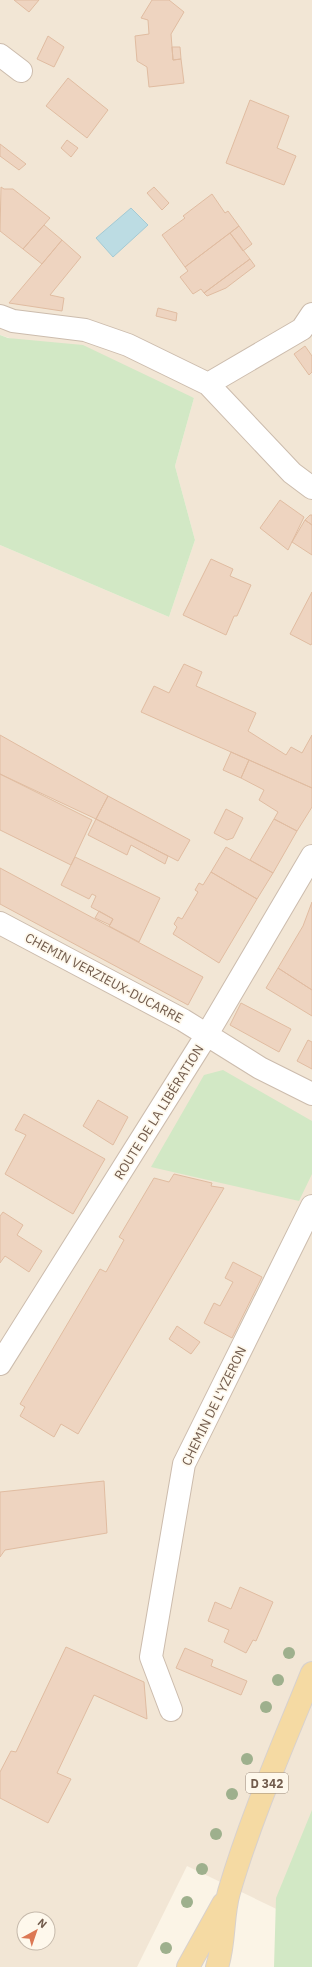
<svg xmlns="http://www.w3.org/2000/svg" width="312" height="1967" font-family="'IBM Plex Sans',sans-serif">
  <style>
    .residential { fill: #f2e6d5; fill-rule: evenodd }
    .green { fill: #d2e8c5 }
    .water { fill: #bcdce3; stroke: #a3cad4 }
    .building { fill: #eed4c0; stroke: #e0bca1 }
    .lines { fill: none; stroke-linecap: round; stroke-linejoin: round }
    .street-casing { stroke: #ccbcad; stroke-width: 24 }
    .primary-casing { stroke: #d8d1cd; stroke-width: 24 }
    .street { stroke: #fff; stroke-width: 22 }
    .primary { stroke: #f5daa3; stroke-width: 22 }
    .tree { fill: #9eb08d }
    .labels { text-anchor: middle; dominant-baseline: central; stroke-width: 3.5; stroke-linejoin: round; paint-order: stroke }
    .shield { fill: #fef8ec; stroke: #9c8b7d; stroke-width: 1 }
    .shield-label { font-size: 12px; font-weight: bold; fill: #725c4d }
    .street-label { font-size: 13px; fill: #725c4d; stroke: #fef8ec }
  </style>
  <rect width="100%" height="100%" fill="#fbf4e6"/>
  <path class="residential" d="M0 0H312V1926L187 1866 137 1967H0V545L169 617 195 540 175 466 194 398 0 335ZM24 1919H48V1943H24Z"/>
  <path class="green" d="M0 335 8 338 83 345 194 398 175 466 195 540 169 617 0 545Z
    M223 1070 312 1121V1174L299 1201 151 1167 204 1075Z
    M312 1810V1967H274L276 1898Z"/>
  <path class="water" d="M131 208 148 225 113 257 96 238Z"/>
  <path class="building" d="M14 0H39L29 12Z
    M152 0H169L184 12 171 34 173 60 181 59 184 83 149 87 147 67 137 61 135 36 149 34 148 20 141 18Z
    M48 36 64 47 54 67 37 59Z
    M172 47H180L181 59 173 60Z
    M68 78 108 110 87 138 46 106Z
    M250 100 289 116 277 148 296 156 284 185 226 163Z
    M67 140 78 148 71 157 61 148Z
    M0 144 26 164 19 170 0 156Z
    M1 187 4 189H13L50 218 23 249 0 231Z
    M154 187 169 203 162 210 147 193Z
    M212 194 225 213 228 211 239 226 185 267 162 235 185 218 183 216Z
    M44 225 62 240 42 264 23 249Z
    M239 226 252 244 243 251 230 233Z
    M230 233 250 259 204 293 201 289 193 294 180 277 188 271 185 267Z
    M62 240 81 257 50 295 64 298 62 311 9 303Z
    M250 259 255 266 226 288 207 296 204 293Z
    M158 308 177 313 176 321 156 316Z
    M305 346 312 356V372L309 375 294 354Z
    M280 500 304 517 288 550 260 528Z
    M310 515H312V525L305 520Z
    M305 520 312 525V555L292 542Z
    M211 559 233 569 230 576 251 585 237 616H234L226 635 183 615Z
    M312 592V643L311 645 290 634Z
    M184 664 202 672 196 686 256 713 248 731 286 755 291 747 302 753 312 735V788L141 712 154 686 169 693Z
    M0 735 108 796 96 819 0 774Z
    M231 752 249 760 241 778 223 770Z
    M249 760 312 788V807L297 831 274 819 278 812 259 800 264 790 241 778Z
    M0 774 92 820 71 865 0 830Z
    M108 796 190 840 178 861 96 819Z
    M226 809 243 818 233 838 227 840 214 833Z
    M96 819 168 856 165 864 131 845 127 855 88 835Z
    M274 819 297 831 273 873 250 860Z
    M226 847 273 873 257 899 211 872Z
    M75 857 160 898 139 942 109 926 113 919 91 907 96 896 92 894 89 899 61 885Z
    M0 868 203 977 188 1005 0 904Z
    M211 872 257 899 219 963 173 934 177 927 174 924 178 917 182 919 198 892 195 890 199 883 203 885Z
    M312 902V990L278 968 303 926Z
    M99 911 113 919 110 925 95 918Z
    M278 968 312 990V1016L266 988Z
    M241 1003 291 1029 279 1052 230 1025Z
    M308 1040 312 1042V1069L297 1061Z
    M98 1100 128 1117 113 1145 83 1126Z
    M24 1114 105 1159 73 1214 5 1174 26 1135 15 1130Z
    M174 1174 212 1183 211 1186 224 1188 78 1434 61 1424 54 1437 20 1416 25 1407 20 1404 100 1269 106 1272 124 1240 119 1237 154 1178 169 1182Z
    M3 1212 23 1225 17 1235 42 1251 29 1272 5 1256 0 1263V1216Z
    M233 1262 262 1277 232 1338 204 1323 214 1303 220 1306 233 1282 225 1278Z
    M177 1326 200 1342 191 1354 169 1339Z
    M104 1481 107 1533 5 1550 0 1557V1492Z
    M240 1587 273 1602 256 1641 253 1640 246 1653 224 1642 229 1630 208 1621 215 1602 231 1609Z
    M66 1647 144 1682 147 1719 94 1695 57 1773 71 1779 48 1823 0 1798V1772L11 1751 16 1752Z
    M185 1648 213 1660 211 1666 247 1681 241 1695 176 1668Z"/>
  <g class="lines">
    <defs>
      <path id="street" d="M0 55 21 71
        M0 316 13 321 85 330 128 345 208 384 292 473 312 488
        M208 384 302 329 312 314
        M0 923 183 1020 260 1068 312 1094
        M0 1364 206 1036 312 856
        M171 1710 151 1657 184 1464 312 1206"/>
      <path id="primary" d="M188 1967 223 1904
        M217 1967C225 1943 222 1916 229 1892 251 1817 283 1745 312 1673"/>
    </defs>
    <use href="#street" class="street-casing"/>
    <use href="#primary" class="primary-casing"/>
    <use href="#street" class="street"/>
    <use href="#primary" class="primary"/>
  </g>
  <g class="tree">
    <circle cx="289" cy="1653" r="6"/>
    <circle cx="278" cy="1680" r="6"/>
    <circle cx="266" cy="1707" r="6"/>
    <circle cx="247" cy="1759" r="6"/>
    <circle cx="232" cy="1794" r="6"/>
    <circle cx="216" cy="1834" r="6"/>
    <circle cx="202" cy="1869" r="6"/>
    <circle cx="187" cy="1902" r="6"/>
    <circle cx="166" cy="1948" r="6"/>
  </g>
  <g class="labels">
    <rect class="shield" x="246" y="1773" width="42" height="20" rx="3"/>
    <g class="shield-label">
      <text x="267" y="1783">D 342</text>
    </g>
    <g class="street-label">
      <text transform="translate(104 978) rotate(28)">CHEMIN VERZIEUX-DUCARRE</text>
      <text transform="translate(159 1112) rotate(-58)">ROUTE DE LA LIBÉRATION</text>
      <text transform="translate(214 1406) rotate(-64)">CHEMIN DE L'YZERON</text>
    </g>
  </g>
  <g transform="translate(36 1931) rotate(40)"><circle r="19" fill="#fef8ec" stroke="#c6baac"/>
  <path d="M0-3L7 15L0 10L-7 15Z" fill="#dc7854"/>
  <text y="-6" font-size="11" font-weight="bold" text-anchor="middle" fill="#725c4d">N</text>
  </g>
</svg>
